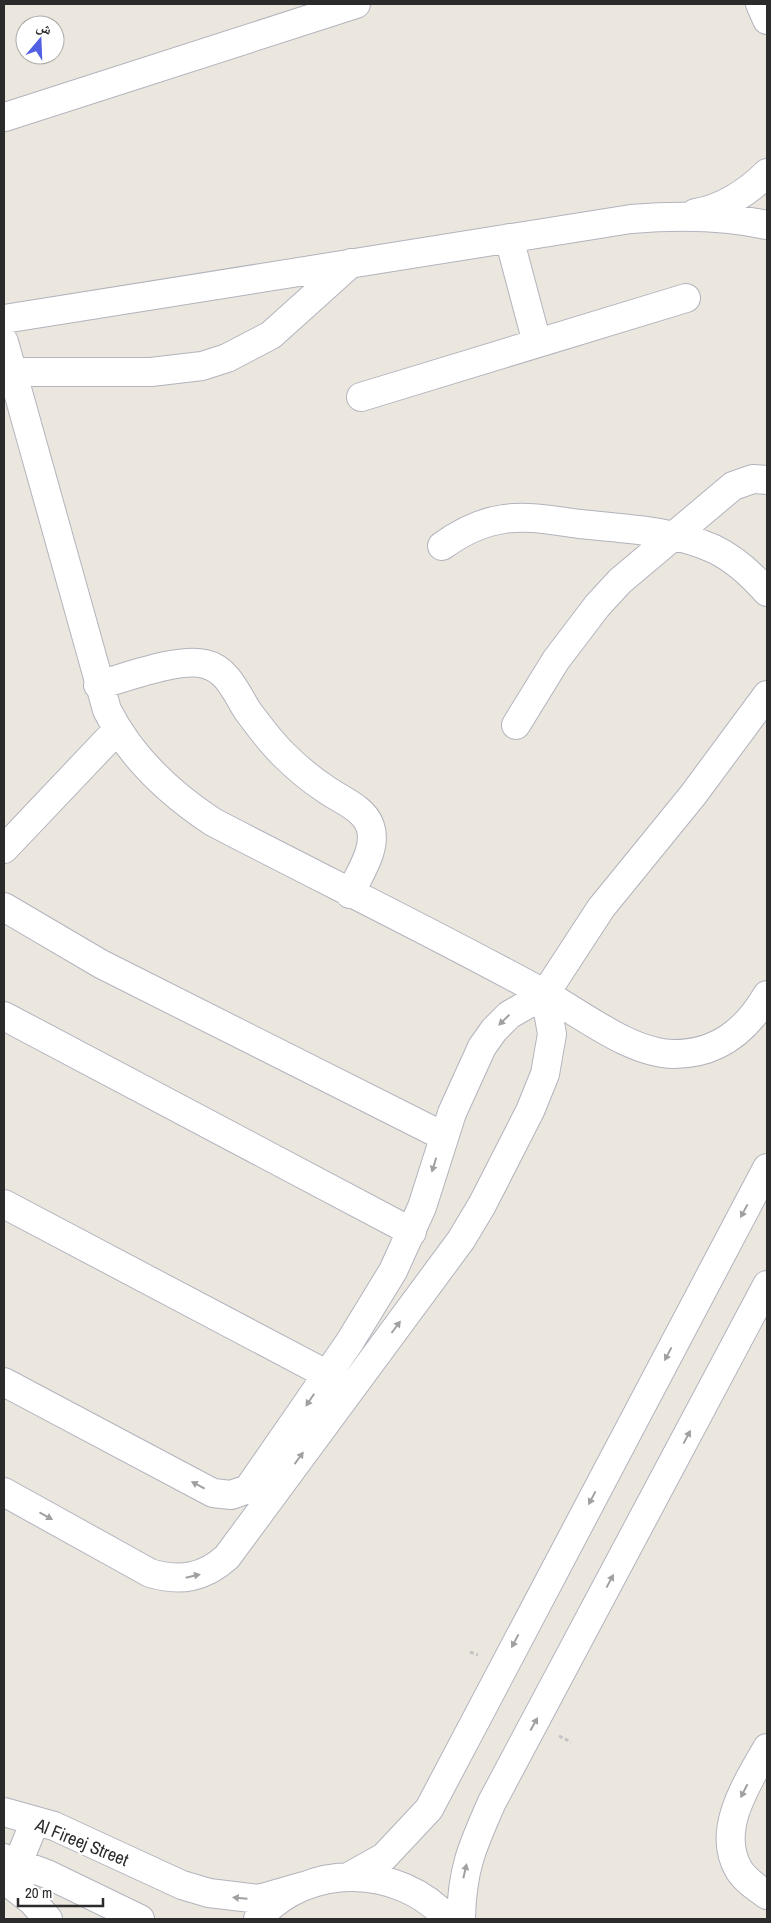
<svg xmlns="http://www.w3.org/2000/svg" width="771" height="1923" font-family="'Archivo Narrow','Noto Naskh Arabic',sans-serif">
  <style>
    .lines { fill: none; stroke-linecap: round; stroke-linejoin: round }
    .minor-casing { stroke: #b2b3bd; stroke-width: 30 }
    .path { stroke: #c4c4c4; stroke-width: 3; stroke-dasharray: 4 2.5; stroke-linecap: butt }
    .minor { stroke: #fff; stroke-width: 28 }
    .oneway { fill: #a0a0a0 }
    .labels { text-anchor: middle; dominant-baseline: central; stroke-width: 5; stroke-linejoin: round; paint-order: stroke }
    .street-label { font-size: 18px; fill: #2b2b2b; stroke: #fff }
  </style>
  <rect width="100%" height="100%" fill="#ebe7df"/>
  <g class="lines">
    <defs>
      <path id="minor" d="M760 4 767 20
        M5 117 356 4
        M695 213C722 209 748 192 767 173
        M509 238 537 343
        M4 319 631 219C677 215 722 215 767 225
        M4 342 107 710C131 758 169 793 213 822 324 880 436 934 545 994 582 1014 631 1054 674 1054 717 1054 746 1031 767 995
        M4 372H151L202 366 227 358 271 335 351 263
        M361 397 686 298
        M442 546C460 533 481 522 504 519 529 515 555 521 580 524 625 529 672 530 714 549 735 559 752 575 767 592
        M98 685C125 678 179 657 205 664 227 669 236 692 247 710 258 725 270 741 283 754 296 767 309 778 324 788 340 800 363 807 370 826 378 848 359 874 350 894
        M516 725 556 660 597 606 620 581 733 486 753 479 767 480
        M4 849 117 730
        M4 907 101 964 443 1136
        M4 1016 412 1232
        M4 1204 343 1383
        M4 1382 213 1493 231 1495 248 1489 349 1343 393 1271 422 1207 452 1113 482 1047 494 1030 509 1015 545 994 601 908 693 795 767 695
        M4 1492 150 1573C180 1582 204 1578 227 1557L461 1240 482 1205 530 1111 545 1074 552 1034 545 994
        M767 1748C748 1782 715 1830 739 1870 745 1880 757 1888 767 1895
        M4 1812 54 1826 182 1885 209 1893 259 1899 304 1886
        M4 1858 47 1874 140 1919
        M18 1863 35 1821
        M350 1876 384 1857 429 1809 767 1168
        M4 1879 32 1901 48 1919
        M258 1919C307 1862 399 1864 448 1919
        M461 1919C462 1869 472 1847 492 1802L767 1285"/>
    </defs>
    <use href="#minor" class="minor-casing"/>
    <path class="path" d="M470 1652 478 1655
      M559 1736 571 1742"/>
    <use href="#minor" class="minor"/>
  </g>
  <defs><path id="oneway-solid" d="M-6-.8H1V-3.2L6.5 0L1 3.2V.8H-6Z" transform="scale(1.25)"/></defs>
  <g class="oneway">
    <use href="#oneway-solid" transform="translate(504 1020) rotate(136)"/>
    <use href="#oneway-solid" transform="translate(434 1165) rotate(107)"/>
    <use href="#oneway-solid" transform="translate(744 1211) rotate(118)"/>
    <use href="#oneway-solid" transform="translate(396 1327) rotate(-53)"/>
    <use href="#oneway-solid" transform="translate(668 1354) rotate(118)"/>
    <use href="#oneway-solid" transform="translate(310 1400) rotate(124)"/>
    <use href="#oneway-solid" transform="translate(687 1437) rotate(-62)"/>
    <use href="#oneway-solid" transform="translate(299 1458) rotate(-54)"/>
    <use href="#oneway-solid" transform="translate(198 1485) rotate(-152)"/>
    <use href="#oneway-solid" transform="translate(592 1498) rotate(118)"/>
    <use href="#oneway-solid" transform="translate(46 1516) rotate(29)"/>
    <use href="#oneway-solid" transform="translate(193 1576) rotate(-13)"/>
    <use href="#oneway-solid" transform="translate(610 1581) rotate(-62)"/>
    <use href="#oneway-solid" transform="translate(515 1641) rotate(118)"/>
    <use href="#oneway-solid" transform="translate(534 1724) rotate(-61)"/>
    <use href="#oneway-solid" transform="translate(744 1791) rotate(117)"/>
    <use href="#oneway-solid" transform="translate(465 1871) rotate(-77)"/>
    <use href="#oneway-solid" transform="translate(240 1898) rotate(-175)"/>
  </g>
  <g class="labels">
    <g class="street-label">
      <text transform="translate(82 1842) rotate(22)">Al Fireej Street</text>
    </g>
  </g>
  <rect width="771" height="1923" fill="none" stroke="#2b2b2b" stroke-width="10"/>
  <g transform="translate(40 40) rotate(19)"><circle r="24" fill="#ffffff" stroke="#aaaaaa"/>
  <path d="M0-4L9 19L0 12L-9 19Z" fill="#5360e4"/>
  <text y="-8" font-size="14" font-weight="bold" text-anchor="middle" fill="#2b2b2b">ش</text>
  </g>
  <path d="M18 1898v8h85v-8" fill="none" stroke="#2b2b2b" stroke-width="2.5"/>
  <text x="25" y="1898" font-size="15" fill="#2b2b2b" stroke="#ffffff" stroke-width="4" paint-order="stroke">20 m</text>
</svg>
